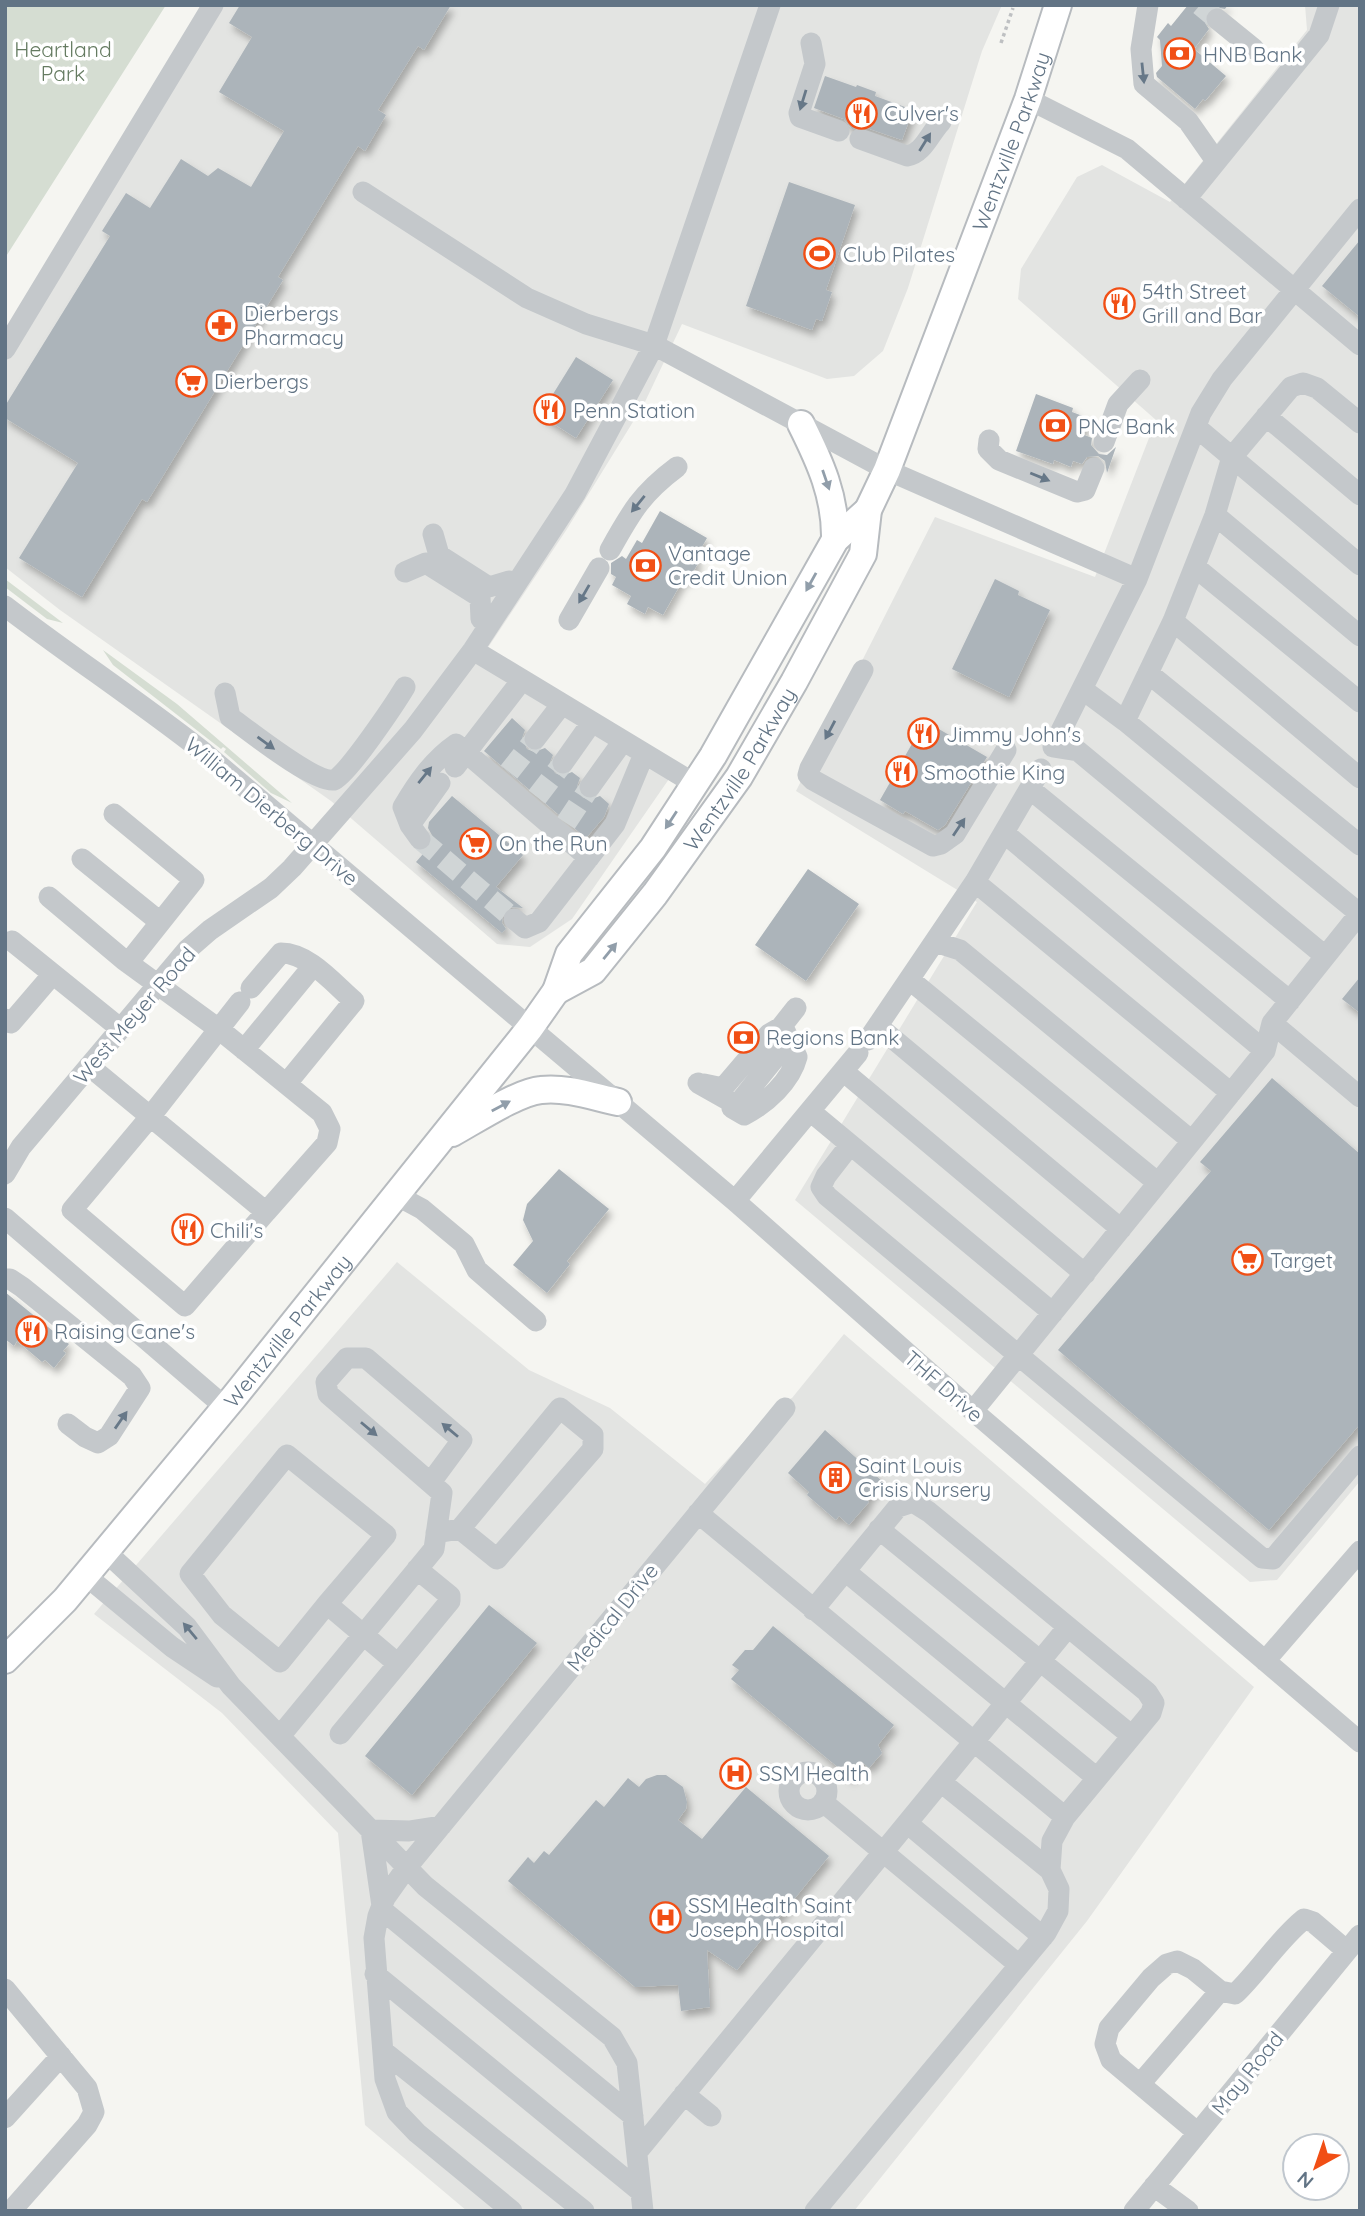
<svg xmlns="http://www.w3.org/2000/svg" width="1365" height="2216" font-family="Quicksand,sans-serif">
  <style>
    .built { fill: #e3e4e2 }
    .green { fill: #d5ddd2 }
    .building { fill: #acb4ba; filter: url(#shadow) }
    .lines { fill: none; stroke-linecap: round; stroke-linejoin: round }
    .minor-tunnel { stroke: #d0d5d6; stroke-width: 21; stroke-dasharray: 21 10; stroke-linecap: butt }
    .major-casing { stroke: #b7bbbf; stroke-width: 30 }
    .path { stroke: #bec0c2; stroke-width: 3.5; stroke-dasharray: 3.5 3.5; stroke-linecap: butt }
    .minor { stroke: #c4c8cb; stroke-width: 21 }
    .major { stroke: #fff; stroke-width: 26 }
    .oneway { fill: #677888 }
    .oneway2 { fill: #919eaa }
    .labels { text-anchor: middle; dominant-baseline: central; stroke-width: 7; stroke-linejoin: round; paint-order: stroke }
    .park-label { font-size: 21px; fill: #657b61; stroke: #fff }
    .poi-label { font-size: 21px; fill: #627485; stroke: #fff; text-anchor: start }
    .street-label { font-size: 21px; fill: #627485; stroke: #fff }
  </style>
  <defs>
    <filter id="shadow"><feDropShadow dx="3.5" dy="6" stdDeviation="3.5" flood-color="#0004"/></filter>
  </defs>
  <rect width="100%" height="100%" fill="#f5f5f1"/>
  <path class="built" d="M206 5H1002L982 51 908 288 883 351 854 376 827 379 682 324 644 404 567 529 479 661 669 779 572 919 530 947 497 944 331 801 60 610 5 567V359Z
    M1305 5H1360V1481L1277 1580 1250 1582 795 1200 977 902 796 791 935 517 1095 577 1156 420 1018 299 1021 269 1077 177 1102 165 1170 202 1307 30Z
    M397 1262 529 1370 610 1408 705 1484 775 1408 782 1402 792 1398 844 1334 1254 1687 1087 1921 854 2211H467L365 2125 338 1833 222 1713 94 1614Z"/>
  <path class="green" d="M5 5H166L5 258Z
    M5 579 63 623 47 619 5 587Z
    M103 650 177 704 292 803 271 793 224 752 226 749 223 747 221 749 113 665Z"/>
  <path class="building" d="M240 5H451L424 50 418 46 378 110 386 115 365 151 358 146 278 277 283 280 147 502 142 499 82 597 19 558 78 463 5 418V406L110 236 102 231 126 193 150 208 181 159 208 176 218 168 251 187 284 131 219 92 252 37 229 23Z
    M1188 5H1228L1225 9 1213 7 1206 11 1205 23 1209 29 1194 49 1226 76 1205 101 1203 99 1195 109 1157 77 1156 73 1162 66 1160 40 1157 37 1168 23 1171 26Z
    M825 76 856 87 857 85 876 92 875 96 913 110 902 140 864 127 852 129 844 119 814 108Z
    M789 182 855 205 826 290 832 292 822 321 816 319 812 330 746 306Z
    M1360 240V317L1322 286Z
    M576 357 613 380 576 438 540 415Z
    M1036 394 1073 408 1072 412 1088 418 1082 434 1092 438 1091 445 1099 454 1107 455 1116 447 1107 473 1105 461 1098 456 1087 457 1082 464 1073 461 1071 467 1054 460 1053 464 1016 451Z
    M660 511 707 538 695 559 699 562 688 580 684 578 663 615 648 607 645 614 627 604 631 596 612 585 616 577 611 574V563L622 556 626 559 637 540 642 543Z
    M995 579 1019 591 1018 595 1050 610 1009 697 952 669Z
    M512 718 525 730 522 738 527 749 534 752 545 748 553 755 550 762 555 773 562 776 572 772 580 778 577 786 582 797 589 800 600 796 609 804 604 817 586 838 484 751Z
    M925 721 987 757 945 825 938 830 905 811 903 814 880 800Z
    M452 796 523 855 496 887 523 908 510 907 503 911 502 923 506 929 502 933 416 862 423 854 421 852 428 849 432 844 433 837 428 828 429 822Z
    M808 869 859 904 806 981 755 945Z
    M1360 977V1013L1342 999Z
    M1272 1078 1360 1154V1424L1269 1530 1058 1350 1211 1171 1200 1162Z
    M559 1169 609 1209 567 1261 570 1264 547 1293 513 1265 533 1241 523 1220 527 1204Z
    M5 1292 69 1344 63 1351 66 1353 54 1368 45 1360 42 1362 17 1341 14 1346 5 1339Z
    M825 1430 883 1482 867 1500 869 1502 849 1525 839 1516 836 1520 807 1495 809 1492 788 1473Z
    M489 1605 537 1643 412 1795 365 1756Z
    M773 1626 894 1725 878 1745 882 1753 869 1768 863 1763 851 1778 731 1679 739 1670 732 1665 745 1650H753Z
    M657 1775H666L683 1787 687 1802 686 1809 678 1820 702 1839 746 1787 829 1856 737 1970 707 1950 710 2007 681 2011 678 1985 635 1987 508 1881 528 1857 534 1863 544 1851 549 1855 596 1800 604 1807 628 1778 639 1787 646 1779Z"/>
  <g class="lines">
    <path class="minor-tunnel" d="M1200 5 1217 19
      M509 772 535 739
      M537 797 563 763
      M566 823 590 787
      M420 839 514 919"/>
    <defs>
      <g id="major">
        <path d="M801 424C820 462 836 497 835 540"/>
        <path id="s1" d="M556 991 593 971 655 894 739 777 794 682 863 554 868 510 887 470 1028 99 1058 5"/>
        <path d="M452 1133C474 1121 518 1092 541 1090 567 1087 594 1097 618 1102"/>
        <path id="s2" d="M5 1660 65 1600 234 1397 530 1028 556 991 569 954 653 848 713 756 835 540 868 510"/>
      </g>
    </defs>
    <use href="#major" class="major-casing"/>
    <path class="path" d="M1001 43 1013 8"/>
    <path class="minor" d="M1148 5 1141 49 1144 84 1188 121 1216 161
      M1217 19 1254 49
      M811 43 815 64 799 113 800 117 839 131
      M1028 99 1127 149 1360 345
      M860 139 907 156C923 154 930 133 941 122
      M363 192 527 298 586 324 654 345 887 470 1137 579
      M1186 199 1319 35 1329 5
      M5 349 213 5
      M1266 416 1360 495
      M1196 427 1360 565
      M989 440 988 449 999 460 1077 492 1085 490 1094 468
      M1104 442 1118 404 1140 380
      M1215 515 1360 636
      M433 534 439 555 489 587 509 581
      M610 550C631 512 642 493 677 467
      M1195 567 1360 702
      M405 572 426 563 480 597 481 619
      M5 606C69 655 137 700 201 750L735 1201 973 1411 1360 1742
      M569 620 599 568
      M1173 621 1360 778
      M473 650 695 784
      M863 670 810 768 808 775 813 780 933 846 941 844 955 834 1006 750
      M1148 673 1360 845
      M1082 689 1125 721 1360 914
      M225 693 230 717C248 730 314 783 334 780 346 777 396 702 405 687
      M1125 721 1173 621 1215 515 1232 457 1291 387 1303 383 1317 388 1360 423
      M535 739 562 704
      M563 763 592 722
      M455 767 522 680
      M590 787 623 741
      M1030 789 1290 1001
      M114 814 194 880 128 963
      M410 825 440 783
      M1004 833 1265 1051
      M420 839 410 825 403 807C417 783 433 760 456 744L589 858
      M82 859 160 922
      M975 882 1231 1093
      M49 897 124 960 220 1030 322 1113 330 1129 327 1143 266 1212 89 1066
      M514 919 525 928 539 922 615 824 644 754
      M12 941 121 1029
      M935 942 960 950 1192 1141
      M1325 956 1078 751 1053 747 1137 579 1201 413 1222 379 1360 209
      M910 980 1158 1183
      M251 988 281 953C309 953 334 984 354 1001L287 1083
      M240 1002 150 1117 72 1210 185 1306 266 1212
      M5 1019 11 1023 53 974
      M1272 1023 1360 1097
      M879 1027 1121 1229
      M868 1040 975 882 1041 769
      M244 1050 313 966
      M843 1071 1085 1274
      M698 1083 737 1105 788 1042 781 1027
      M704 1084 723 1088 769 1034 781 1027 796 1008
      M732 1108 744 1115C766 1104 791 1081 797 1057L785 1031
      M810 1111 1053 1313
      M850 1145 826 1176 821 1187 827 1196 1262 1558 1273 1559 1360 1456
      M5 1174 21 1147 187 950 210 930 271 888 292 868 413 730 473 650 575 494 654 345 770 5
      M396 1195 422 1209 464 1244 477 1270 536 1321
      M735 1201 858 1053
      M5 1218 225 1407
      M5 1279H10L22 1287 132 1376 140 1388 109 1436 98 1443 85 1437 68 1424
      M973 1411 1265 1051 1272 1023 1360 913
      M698 1513 1065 1817
      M879 1529 1132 1736
      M436 1533 460 1529 497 1559 593 1449V1435L560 1408 460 1529
      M105 1551 187 1627 231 1686 425 1886 612 2037 627 2063 643 2211
      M845 1571 1097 1778
      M85 1575 172 1647 217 1677
      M327 1604 280 1662 222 1615 190 1574 287 1455 386 1535 327 1604 398 1664 450 1601V1596L417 1569
      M813 1610 898 1507 913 1502 929 1512 1147 1692 1154 1703 1151 1713 1065 1817 1052 1841 1050 1870 1059 1889 1058 1911 1046 1933 815 2211
      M1265 1661 1360 1551
      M340 1734 398 1664
      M280 1736 434 1549 442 1493 328 1394 326 1382 347 1358H366L462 1440 431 1482
      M789 1791a19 19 0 1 1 38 0a19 19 0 1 1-38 0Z
      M941 1782 1050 1870
      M823 1802 1019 1965
      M907 1823 1043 1937
      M371 1830 382 1906
      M371 1830 409 1831 441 1826
      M381 1909 633 2116
      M375 1974 641 2192
      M5 1989 87 2088 94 2112 87 2125 11 2211
      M383 2051 584 2211
      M1140 2084 1220 1991
      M684 2094 711 2116
      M5 2118 61 2056
      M1198 2133 1111 2060 1105 2044 1109 2028 1151 1978 1167 1964 1177 1961 1193 1969 1220 1991 1235 1994C1260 1970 1278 1940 1304 1919L1313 1922 1347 1951
      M637 2152 1068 1627
      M1154 2186 1188 2211
      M512 2211 417 2133 397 2112 385 2079 374 1938 378 1916 385 1898 407 1867 785 1408
      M1134 2211 1360 1935"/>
    <use href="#major" class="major"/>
  </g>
  <defs><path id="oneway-solid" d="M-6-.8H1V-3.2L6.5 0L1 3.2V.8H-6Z" transform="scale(1.75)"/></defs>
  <g class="oneway">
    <use href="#oneway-solid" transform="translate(1143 73) rotate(84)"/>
    <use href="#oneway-solid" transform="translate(803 100) rotate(107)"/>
    <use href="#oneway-solid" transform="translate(925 142) rotate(-58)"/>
    <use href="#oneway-solid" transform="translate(1040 477) rotate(22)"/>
    <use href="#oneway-solid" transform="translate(638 504) rotate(129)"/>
    <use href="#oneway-solid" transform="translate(584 594) rotate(120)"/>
    <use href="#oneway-solid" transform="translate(830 730) rotate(118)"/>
    <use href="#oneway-solid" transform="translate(266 743) rotate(36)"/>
    <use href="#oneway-solid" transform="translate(425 775) rotate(-51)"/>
    <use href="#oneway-solid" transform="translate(959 827) rotate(-56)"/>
    <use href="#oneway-solid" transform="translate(121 1420) rotate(-55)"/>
    <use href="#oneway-solid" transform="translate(369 1429) rotate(40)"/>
    <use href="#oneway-solid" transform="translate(450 1430) rotate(-140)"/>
    <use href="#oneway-solid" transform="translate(190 1631) rotate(-130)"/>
  </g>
  <g class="oneway2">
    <use href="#oneway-solid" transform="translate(826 480) rotate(71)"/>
    <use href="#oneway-solid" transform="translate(811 582) rotate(119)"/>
    <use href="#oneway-solid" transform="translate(671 820) rotate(123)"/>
    <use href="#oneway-solid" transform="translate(610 951) rotate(-51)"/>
    <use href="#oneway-solid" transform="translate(501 1106) rotate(-28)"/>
  </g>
  <defs>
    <symbol id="bank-ring" viewBox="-11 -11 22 22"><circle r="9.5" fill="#fff" stroke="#f14f15" stroke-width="1.5"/><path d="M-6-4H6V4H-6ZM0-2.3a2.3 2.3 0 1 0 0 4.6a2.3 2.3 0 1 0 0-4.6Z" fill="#f14f15"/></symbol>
    <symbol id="restaurant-ring" viewBox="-11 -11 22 22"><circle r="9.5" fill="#fff" stroke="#f14f15" stroke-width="1.5"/><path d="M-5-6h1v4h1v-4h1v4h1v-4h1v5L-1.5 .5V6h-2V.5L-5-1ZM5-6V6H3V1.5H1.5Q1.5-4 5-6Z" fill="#f14f15"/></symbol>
    <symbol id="stadium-ring" viewBox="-11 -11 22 22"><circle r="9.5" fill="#fff" stroke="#f14f15" stroke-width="1.5"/><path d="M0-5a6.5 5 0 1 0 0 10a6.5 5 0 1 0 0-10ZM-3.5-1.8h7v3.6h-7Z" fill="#f14f15"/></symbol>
    <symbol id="pharmacy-ring" viewBox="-11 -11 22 22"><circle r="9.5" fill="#fff" stroke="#f14f15" stroke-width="1.5"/><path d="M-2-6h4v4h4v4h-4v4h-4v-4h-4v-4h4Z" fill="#f14f15"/></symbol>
    <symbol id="supermarket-ring" viewBox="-11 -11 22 22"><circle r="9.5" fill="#fff" stroke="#f14f15" stroke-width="1.5"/><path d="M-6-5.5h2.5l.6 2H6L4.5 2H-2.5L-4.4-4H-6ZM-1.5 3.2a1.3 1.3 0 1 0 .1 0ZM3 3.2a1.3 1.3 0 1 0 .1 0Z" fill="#f14f15"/></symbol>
    <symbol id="building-ring" viewBox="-11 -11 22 22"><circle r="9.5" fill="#fff" stroke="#f14f15" stroke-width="1.5"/><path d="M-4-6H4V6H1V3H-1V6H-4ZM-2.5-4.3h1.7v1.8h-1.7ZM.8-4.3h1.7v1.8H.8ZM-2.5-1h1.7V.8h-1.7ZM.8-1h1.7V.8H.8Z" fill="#f14f15"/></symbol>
    <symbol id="hospital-ring" viewBox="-11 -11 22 22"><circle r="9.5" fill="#fff" stroke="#f14f15" stroke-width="1.5"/><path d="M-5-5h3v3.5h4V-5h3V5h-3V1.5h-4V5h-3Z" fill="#f14f15"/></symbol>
  </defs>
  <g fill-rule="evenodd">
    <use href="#bank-ring" x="1162" y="36" width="35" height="35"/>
    <use href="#restaurant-ring" x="844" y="96" width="35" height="35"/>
    <use href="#stadium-ring" x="802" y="236" width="35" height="35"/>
    <use href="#restaurant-ring" x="1102" y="286" width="35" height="35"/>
    <use href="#pharmacy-ring" x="204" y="308" width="35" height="35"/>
    <use href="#supermarket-ring" x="174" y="364" width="35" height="35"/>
    <use href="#restaurant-ring" x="532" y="392" width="35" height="35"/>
    <use href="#bank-ring" x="1038" y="408" width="35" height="35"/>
    <use href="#bank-ring" x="628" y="548" width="35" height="35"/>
    <use href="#restaurant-ring" x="906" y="716" width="35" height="35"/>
    <use href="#restaurant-ring" x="884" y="754" width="35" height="35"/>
    <use href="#supermarket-ring" x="458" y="826" width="35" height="35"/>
    <use href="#bank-ring" x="726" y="1020" width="35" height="35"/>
    <use href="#restaurant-ring" x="170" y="1212" width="35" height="35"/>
    <use href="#supermarket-ring" x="1230" y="1242" width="35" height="35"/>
    <use href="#restaurant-ring" x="14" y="1314" width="35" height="35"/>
    <use href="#building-ring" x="818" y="1460" width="35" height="35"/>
    <use href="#hospital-ring" x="718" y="1756" width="35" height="35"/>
    <use href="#hospital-ring" x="648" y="1900" width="35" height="35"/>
  </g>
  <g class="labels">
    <g class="park-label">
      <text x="63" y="49">Heartland<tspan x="63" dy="24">Park</tspan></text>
    </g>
    <g class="poi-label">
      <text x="1203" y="54">HNB Bank</text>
      <text x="884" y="113">Culver's</text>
      <text x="843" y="254">Club Pilates</text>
      <text x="1142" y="291">54th Street<tspan x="1142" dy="24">Grill and Bar</tspan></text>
      <text x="244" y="313">Dierbergs<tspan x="244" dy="24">Pharmacy</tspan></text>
      <text x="214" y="381">Dierbergs</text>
      <text x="573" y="410">Penn Station</text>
      <text x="1078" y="426">PNC Bank</text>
      <text x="668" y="553">Vantage<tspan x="668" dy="24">Credit Union</tspan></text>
      <text x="946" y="734">Jimmy John's</text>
      <text x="924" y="772">Smoothie King</text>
      <text x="499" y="843">On the Run</text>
      <text x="766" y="1037">Regions Bank</text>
      <text x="210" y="1230">Chili's</text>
      <text x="1270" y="1260">Target</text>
      <text x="54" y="1331">Raising Cane's</text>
      <text x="858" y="1465">Saint Louis<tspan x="858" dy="24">Crisis Nursery</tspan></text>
      <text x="759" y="1773">SSM Health</text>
      <text x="688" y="1905">SSM Health Saint<tspan x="688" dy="24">Joseph Hospital</tspan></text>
    </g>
    <g class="street-label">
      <text stroke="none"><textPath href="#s1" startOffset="980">Wentzville Parkway</textPath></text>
      <text stroke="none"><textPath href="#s1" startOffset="292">Wentzville Parkway</textPath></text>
      <text transform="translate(272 811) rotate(40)">William Dierberg Drive</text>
      <text transform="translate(134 1015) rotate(-49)">West Meyer Road</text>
      <text stroke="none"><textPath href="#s2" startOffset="434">Wentzville Parkway</textPath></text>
      <text transform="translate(944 1386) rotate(41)">THF Drive</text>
      <text transform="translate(612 1617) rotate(-51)">Medical Drive</text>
      <text transform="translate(1247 2073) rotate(-51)">May Road</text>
    </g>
  </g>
  <rect width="1365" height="2216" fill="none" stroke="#627485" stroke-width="14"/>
  <g transform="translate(1316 2167) rotate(220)"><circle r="33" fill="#ffffff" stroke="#c0c7ce" stroke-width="2"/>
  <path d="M0-5L12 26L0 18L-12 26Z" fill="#f14f15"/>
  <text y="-10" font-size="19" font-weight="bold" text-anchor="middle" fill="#627485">N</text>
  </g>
</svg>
